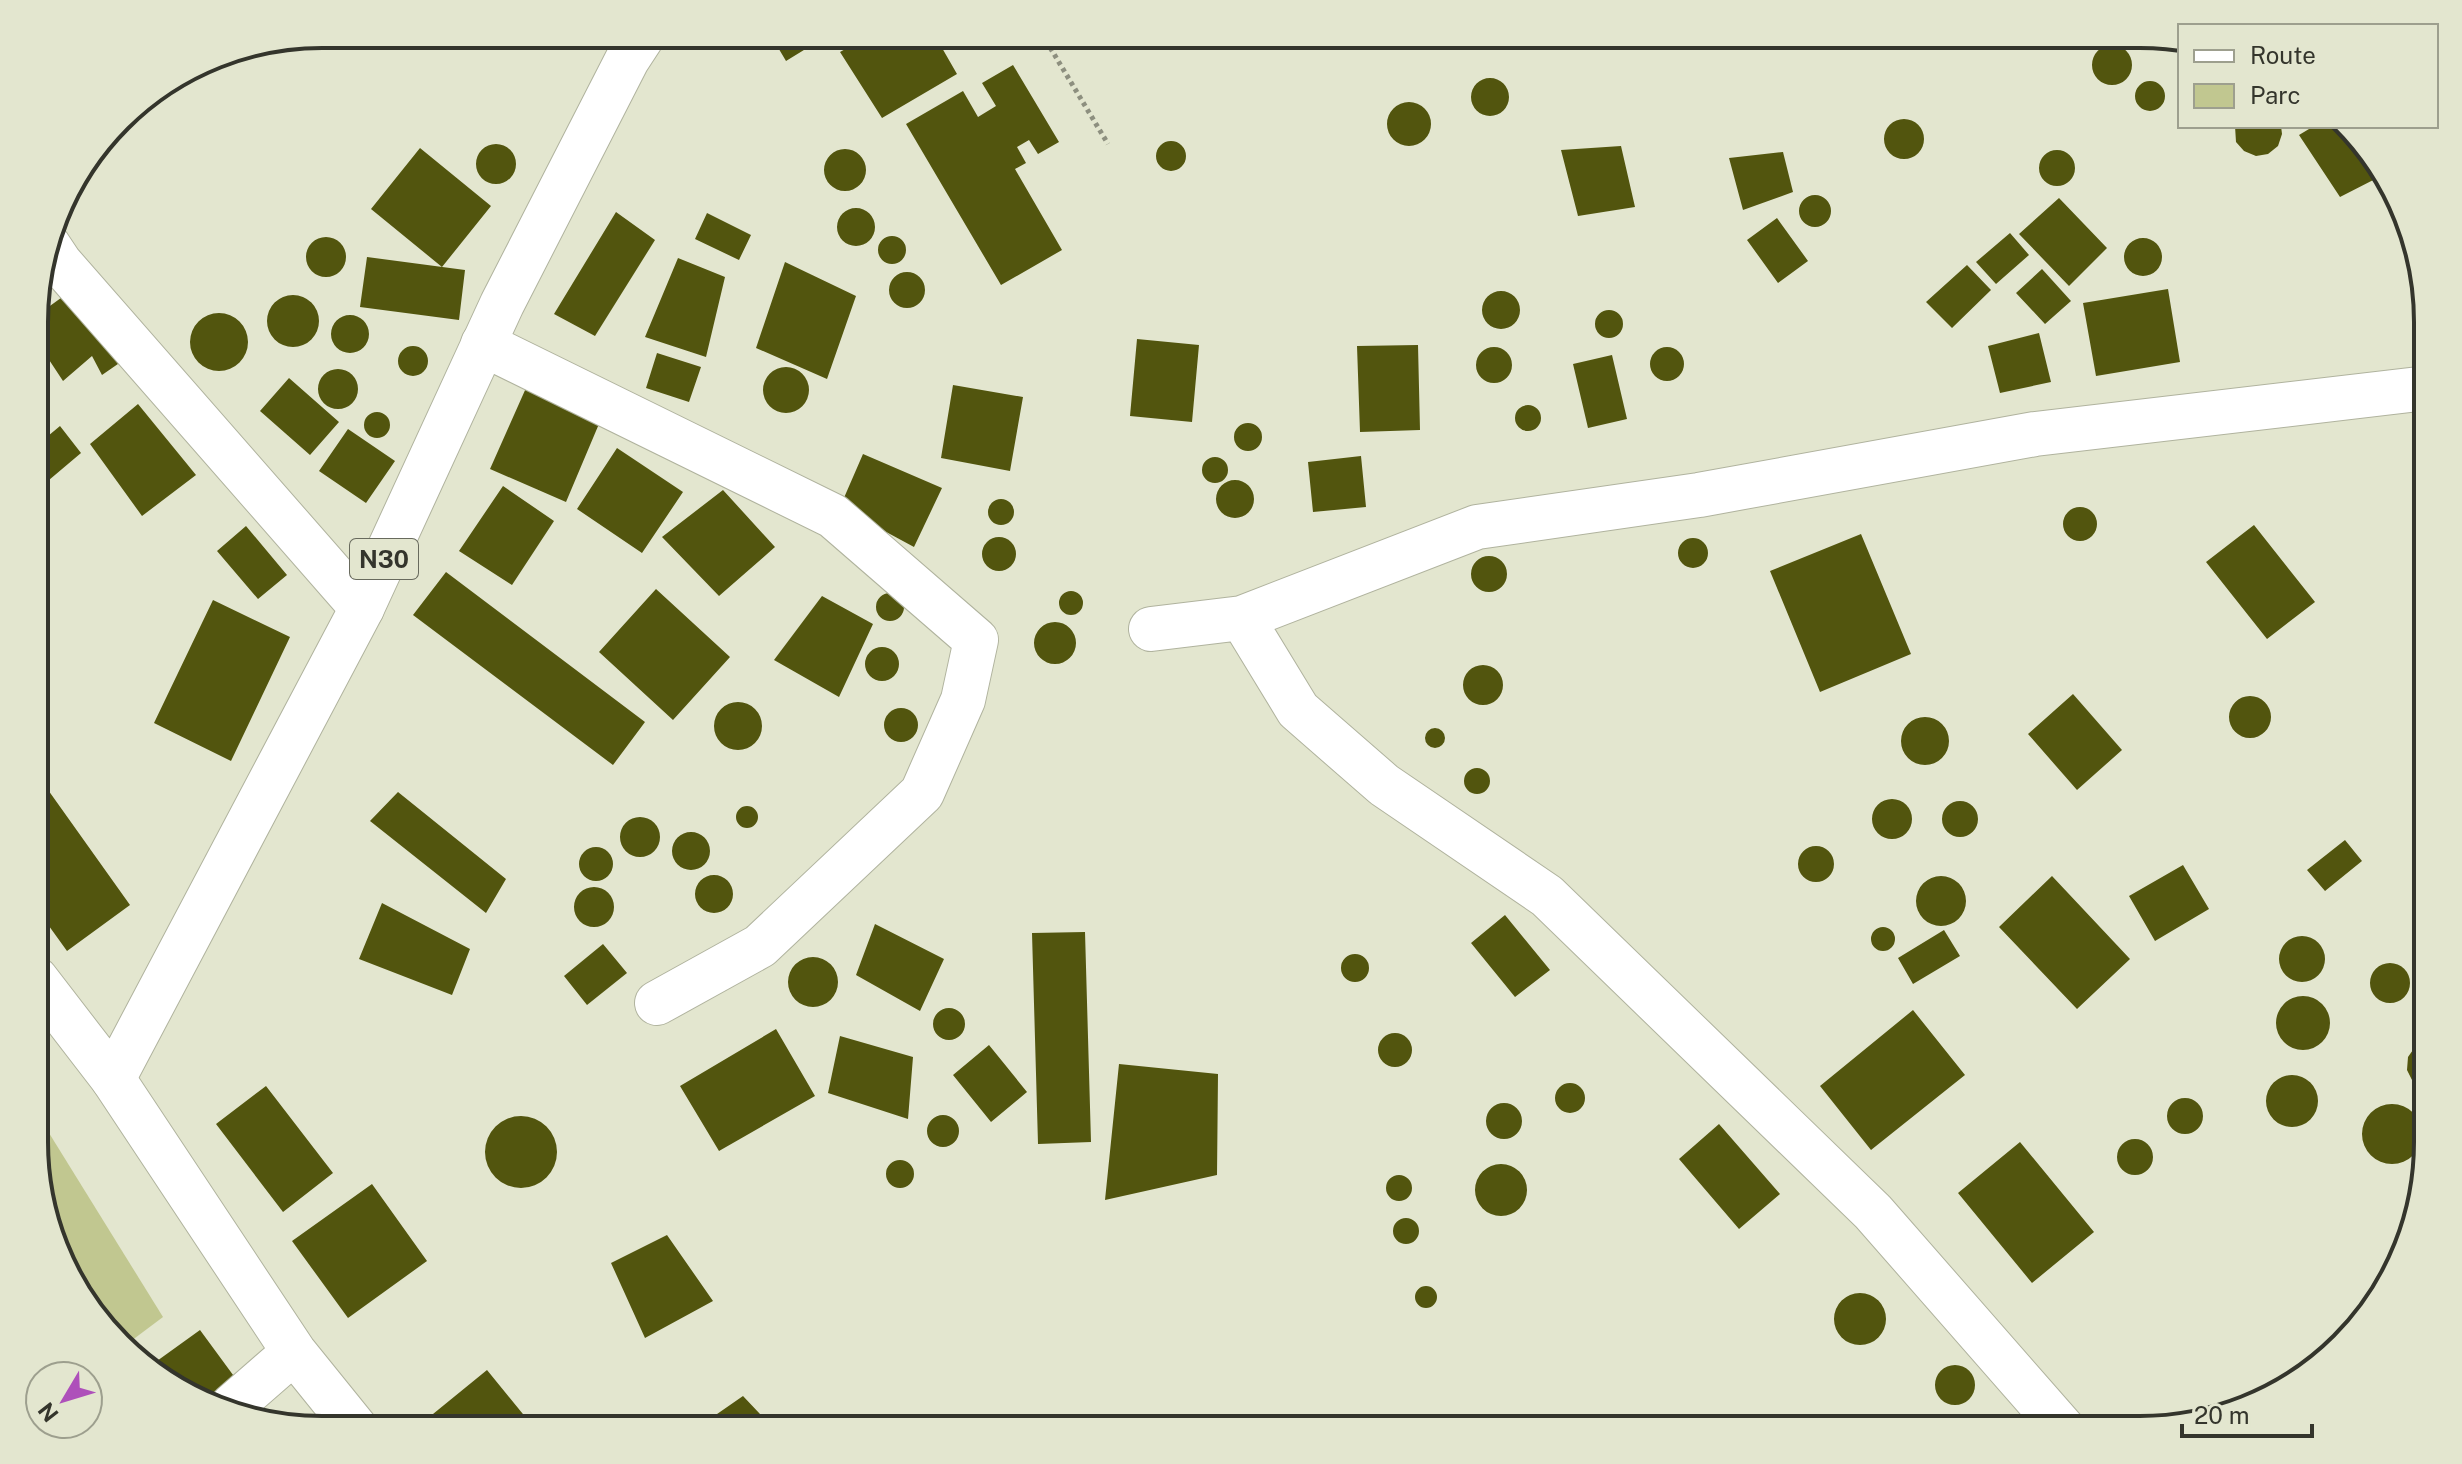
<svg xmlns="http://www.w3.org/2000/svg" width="2462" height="1464" font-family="'Public Sans',sans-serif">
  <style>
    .green { fill: #c1c790 }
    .building { fill: #52550e }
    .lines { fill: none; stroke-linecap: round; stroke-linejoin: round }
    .minor-casing { stroke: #b0b39e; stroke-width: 46 }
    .major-casing { stroke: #b0b39e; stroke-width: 46 }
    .path { stroke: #8d8f7f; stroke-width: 5; stroke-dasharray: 4 4; stroke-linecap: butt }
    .minor { stroke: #fff; stroke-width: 44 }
    .major { stroke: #fff; stroke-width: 44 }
    .labels { text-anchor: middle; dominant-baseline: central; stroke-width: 8; stroke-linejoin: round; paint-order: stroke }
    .shield { fill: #e3e6cf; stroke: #686a5d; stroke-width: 2 }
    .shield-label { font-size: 24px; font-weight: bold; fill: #34352c }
    .rim { fill: none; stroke: #34352c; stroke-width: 4 }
  </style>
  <rect width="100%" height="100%" fill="#e3e6cf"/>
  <path class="green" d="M36 1112 163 1317 127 1344 82 1302 36 1179Z"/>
  <path class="building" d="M770 34H830L786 61Z
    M872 34H934L957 74 882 118 840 52Z
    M1410 34H1436L1429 39 1418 40Z
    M1994 34H2036L2028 50Z
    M2092 65a20 20 0 1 1 40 0a20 20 0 1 1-40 0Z
    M1013 65 1059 142 1038 154 1029 140 1017 147 1026 163 1015 169 1062 250 1001 285 906 124 963 91 978 117 996 106 982 83Z
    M1471 97a19 19 0 1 1 38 0a19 19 0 1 1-38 0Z
    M2135 96a15 15 0 1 1 30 0a15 15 0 1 1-30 0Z
    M1387 124a22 22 0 1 1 44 0a22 22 0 1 1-44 0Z
    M1884 139a20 20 0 1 1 40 0a20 20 0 1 1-40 0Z
    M2235 126H2281L2282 134 2278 146 2268 154 2256 156 2244 151 2236 142Z
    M2314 126H2338L2380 168 2383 175 2340 197 2299 135Z
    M1156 156a15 15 0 1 1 30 0a15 15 0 1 1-30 0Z
    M476 164a20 20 0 1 1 40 0a20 20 0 1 1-40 0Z
    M1621 146 1635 207 1578 216 1561 150Z
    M420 148 491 206 442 267 371 209Z
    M824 170a21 21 0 1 1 42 0a21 21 0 1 1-42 0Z
    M2039 168a18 18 0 1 1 36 0a18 18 0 1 1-36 0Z
    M1783 152 1793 192 1743 210 1729 158Z
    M1799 211a16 16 0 1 1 32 0a16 16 0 1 1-32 0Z
    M2059 198 2107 248 2069 286 2019 234Z
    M837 227a19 19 0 1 1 38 0a19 19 0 1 1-38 0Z
    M616 212 655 240 595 336 554 314Z
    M707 213 751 235 739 260 695 239Z
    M1777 218 1808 261 1778 283 1747 240Z
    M2010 233 2029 255 1996 284 1976 262Z
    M878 250a14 14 0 1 1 28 0a14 14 0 1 1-28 0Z
    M306 257a20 20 0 1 1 40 0a20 20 0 1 1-40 0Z
    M2124 257a19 19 0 1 1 38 0a19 19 0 1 1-38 0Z
    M367 257 465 270 459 320 360 307Z
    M678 258 725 277 706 357 645 337Z
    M785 262 856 296 827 379 756 348Z
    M1967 265 1991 290 1952 328 1926 302Z
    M2042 269 2071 301 2045 324 2016 293Z
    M889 290a18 18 0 1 1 36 0a18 18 0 1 1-36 0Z
    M2168 289 2180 362 2096 376 2083 303Z
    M72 290 128 357 102 375 92 356 63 381 36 340V316Z
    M1482 310a19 19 0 1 1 38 0a19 19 0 1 1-38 0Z
    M267 321a26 26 0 1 1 52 0a26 26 0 1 1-52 0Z
    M1595 324a14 14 0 1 1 28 0a14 14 0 1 1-28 0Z
    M190 342a29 29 0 1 1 58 0a29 29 0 1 1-58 0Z
    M331 334a19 19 0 1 1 38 0a19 19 0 1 1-38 0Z
    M2039 333 2051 382 2000 393 1988 346Z
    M1137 339 1199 345 1192 422 1130 416Z
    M1418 345 1420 430 1360 432 1357 346Z
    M398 361a15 15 0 1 1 30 0a15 15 0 1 1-30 0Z
    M1650 364a17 17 0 1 1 34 0a17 17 0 1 1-34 0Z
    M1476 365a18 18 0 1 1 36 0a18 18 0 1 1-36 0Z
    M657 353 701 367 689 402 646 388Z
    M1612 355 1627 419 1588 428 1573 364Z
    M763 390a23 23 0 1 1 46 0a23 23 0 1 1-46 0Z
    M318 389a20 20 0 1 1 40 0a20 20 0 1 1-40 0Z
    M289 378 339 422 310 455 260 411Z
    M530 379 604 412 566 502 490 469Z
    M953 385 1023 397 1010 471 941 458Z
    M138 404 196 475 142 516 90 444Z
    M1515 418a13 13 0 1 1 26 0a13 13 0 1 1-26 0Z
    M364 425a13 13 0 1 1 26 0a13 13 0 1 1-26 0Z
    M1234 437a14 14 0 1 1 28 0a14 14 0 1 1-28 0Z
    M60 426 81 453 36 491V446Z
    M348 429 395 461 366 503 319 471Z
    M617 448 683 492 642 553 577 509Z
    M863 454 942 488 914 547 840 507Z
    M1361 456 1366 507 1313 512 1308 462Z
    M1202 470a13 13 0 1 1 26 0a13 13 0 1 1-26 0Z
    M1216 499a19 19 0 1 1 38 0a19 19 0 1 1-38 0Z
    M503 486 554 521 512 585 459 551Z
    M723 490 775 547 719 596 662 537Z
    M988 512a13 13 0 1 1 26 0a13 13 0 1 1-26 0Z
    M2063 524a17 17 0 1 1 34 0a17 17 0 1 1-34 0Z
    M2254 525 2315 602 2267 639 2206 562Z
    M246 526 287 575 258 599 217 551Z
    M1861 534 1911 654 1820 692 1770 571Z
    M982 554a17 17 0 1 1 34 0a17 17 0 1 1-34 0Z
    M1678 553a15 15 0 1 1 30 0a15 15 0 1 1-30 0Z
    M1471 574a18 18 0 1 1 36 0a18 18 0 1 1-36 0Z
    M446 572 645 722 613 765 413 615Z
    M656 589 730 657 673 720 599 652Z
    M1059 603a12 12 0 1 1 24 0a12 12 0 1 1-24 0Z
    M876 607a14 14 0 1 1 28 0a14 14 0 1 1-28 0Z
    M822 596 873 624 839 697 774 660Z
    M213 600 290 637 231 761 154 723Z
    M1034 643a21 21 0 1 1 42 0a21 21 0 1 1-42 0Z
    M865 664a17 17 0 1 1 34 0a17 17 0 1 1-34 0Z
    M1463 685a20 20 0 1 1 40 0a20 20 0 1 1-40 0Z
    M2073 694 2122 750 2077 790 2028 734Z
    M2229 717a21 21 0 1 1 42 0a21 21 0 1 1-42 0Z
    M714 726a24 24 0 1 1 48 0a24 24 0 1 1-48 0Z
    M884 725a17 17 0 1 1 34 0a17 17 0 1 1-34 0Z
    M1901 741a24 24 0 1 1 48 0a24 24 0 1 1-48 0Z
    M1425 738a10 10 0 1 1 20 0a10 10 0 1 1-20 0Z
    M1464 781a13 13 0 1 1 26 0a13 13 0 1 1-26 0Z
    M36 773 130 905 67 951 36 908Z
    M398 792 506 879 486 913 370 821Z
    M1872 819a20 20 0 1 1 40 0a20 20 0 1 1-40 0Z
    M1942 819a18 18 0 1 1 36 0a18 18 0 1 1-36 0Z
    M736 817a11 11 0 1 1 22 0a11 11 0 1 1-22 0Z
    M620 837a20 20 0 1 1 40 0a20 20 0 1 1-40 0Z
    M672 851a19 19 0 1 1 38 0a19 19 0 1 1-38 0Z
    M2345 840 2362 861 2325 891 2307 870Z
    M1798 864a18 18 0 1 1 36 0a18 18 0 1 1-36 0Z
    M579 864a17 17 0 1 1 34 0a17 17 0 1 1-34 0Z
    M2183 865 2209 909 2155 941 2129 896Z
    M695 894a19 19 0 1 1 38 0a19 19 0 1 1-38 0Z
    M2052 876 2130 959 2077 1009 1999 927Z
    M1916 901a25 25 0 1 1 50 0a25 25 0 1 1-50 0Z
    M574 907a20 20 0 1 1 40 0a20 20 0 1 1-40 0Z
    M382 903 470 949 452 995 359 959Z
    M1505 915 1550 970 1515 997 1471 943Z
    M875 924 944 959 920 1011 856 975Z
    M1871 939a12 12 0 1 1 24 0a12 12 0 1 1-24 0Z
    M1944 930 1960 956 1913 984 1898 958Z
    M1085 932 1091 1142 1038 1144 1032 933Z
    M2279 959a23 23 0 1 1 46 0a23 23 0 1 1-46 0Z
    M603 944 627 973 587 1005 564 976Z
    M1341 968a14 14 0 1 1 28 0a14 14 0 1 1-28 0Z
    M788 982a25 25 0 1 1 50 0a25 25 0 1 1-50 0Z
    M2370 983a20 20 0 1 1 40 0a20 20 0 1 1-40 0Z
    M2276 1023a27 27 0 1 1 54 0a27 27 0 1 1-54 0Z
    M933 1024a16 16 0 1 1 32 0a16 16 0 1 1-32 0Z
    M1913 1010 1965 1075 1871 1150 1820 1086Z
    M776 1029 815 1096 719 1151 680 1086Z
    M1378 1050a17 17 0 1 1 34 0a17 17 0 1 1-34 0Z
    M840 1036 913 1057 908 1119 828 1093Z
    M2427 1042V1088H2422L2412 1080 2407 1070 2408 1057 2415 1047Z
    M989 1045 1027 1092 991 1122 953 1075Z
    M1119 1064 1218 1074 1217 1175 1105 1200Z
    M2266 1101a26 26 0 1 1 52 0a26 26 0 1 1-52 0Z
    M1555 1098a15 15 0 1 1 30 0a15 15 0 1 1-30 0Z
    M266 1086 333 1173 283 1212 216 1124Z
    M2167 1116a18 18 0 1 1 36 0a18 18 0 1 1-36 0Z
    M1486 1121a18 18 0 1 1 36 0a18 18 0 1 1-36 0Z
    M2362 1134a30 30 0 1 1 60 0a30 30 0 1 1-60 0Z
    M927 1131a16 16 0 1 1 32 0a16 16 0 1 1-32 0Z
    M485 1152a36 36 0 1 1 72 0a36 36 0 1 1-72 0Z
    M1719 1124 1780 1194 1739 1229 1679 1159Z
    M2117 1157a18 18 0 1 1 36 0a18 18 0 1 1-36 0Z
    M2020 1142 2094 1232 2032 1283 1958 1193Z
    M886 1174a14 14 0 1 1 28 0a14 14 0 1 1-28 0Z
    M1475 1190a26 26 0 1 1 52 0a26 26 0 1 1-52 0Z
    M1386 1188a13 13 0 1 1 26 0a13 13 0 1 1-26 0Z
    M372 1184 427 1261 348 1318 292 1241Z
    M1393 1231a13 13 0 1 1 26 0a13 13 0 1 1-26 0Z
    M667 1235 713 1301 645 1338 611 1263Z
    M1415 1297a11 11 0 1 1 22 0a11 11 0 1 1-22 0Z
    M1834 1319a26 26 0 1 1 52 0a26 26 0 1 1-52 0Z
    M200 1330 236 1379 208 1399 177 1391 150 1366Z
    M1935 1385a20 20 0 1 1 40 0a20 20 0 1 1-40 0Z
    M487 1370 536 1430H446L433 1414Z
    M743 1396 775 1430H694Z"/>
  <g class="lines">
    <defs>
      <path id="minor" d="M48 245 60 263 362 608
        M483 344 833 516 976 640 963 700 922 793 760 946 657 1003
        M1242 618 1298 710 1384 785 1547 896 1873 1212 2063 1429
        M1151 629 1242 618 1477 527 1699 495 2035 434 2427 388
        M113 1079 294 1352 357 1430
        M232 1406 294 1352"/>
      <path id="major" d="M36 979 113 1079 362 608 502 304 627 60 644 34"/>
    </defs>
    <use href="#minor" class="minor-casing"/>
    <use href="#major" class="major-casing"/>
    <path class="path" d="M1042 34 1108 144"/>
    <use href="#minor" class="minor"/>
    <use href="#major" class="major"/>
  </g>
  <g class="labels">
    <rect class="shield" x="350" y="539" width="68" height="40" rx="6"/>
    <g class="shield-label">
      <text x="384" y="559">N30</text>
    </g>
  </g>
  <path d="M0 0H2462V1464H0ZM322 48H2140A274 274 0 0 1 2414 322V1142A274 274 0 0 1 2140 1416H322A274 274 0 0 1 48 1142V322A274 274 0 0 1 322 48Z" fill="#e3e6cf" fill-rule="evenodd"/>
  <path class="rim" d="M322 48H2140A274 274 0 0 1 2414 322V1142A274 274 0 0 1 2140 1416H322A274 274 0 0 1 48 1142V322A274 274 0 0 1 322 48Z"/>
  <rect x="2178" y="24" width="260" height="104" fill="#e3e6cf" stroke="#9d9f8e" stroke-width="2"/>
  <rect x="2194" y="50" width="40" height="12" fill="#ffffff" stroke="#9d9f8e" stroke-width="2"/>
  <text x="2250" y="64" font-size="24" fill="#34352c">Route</text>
  <rect x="2194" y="84" width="40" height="24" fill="#c1c790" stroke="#9d9f8e" stroke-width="2"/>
  <text x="2250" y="104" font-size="24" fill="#34352c">Parc</text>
  <g transform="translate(64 1400) rotate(232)"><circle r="38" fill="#e3e6cf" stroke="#9d9f8e" stroke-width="2"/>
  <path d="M0-6L14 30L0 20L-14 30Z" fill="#ae50ba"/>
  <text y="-12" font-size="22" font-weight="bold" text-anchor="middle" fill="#34352c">N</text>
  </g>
  <path d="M2182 1424v12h130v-12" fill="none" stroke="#34352c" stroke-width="4"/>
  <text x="2194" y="1424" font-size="24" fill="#34352c" stroke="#e3e6cf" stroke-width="6" paint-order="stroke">20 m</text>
</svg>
